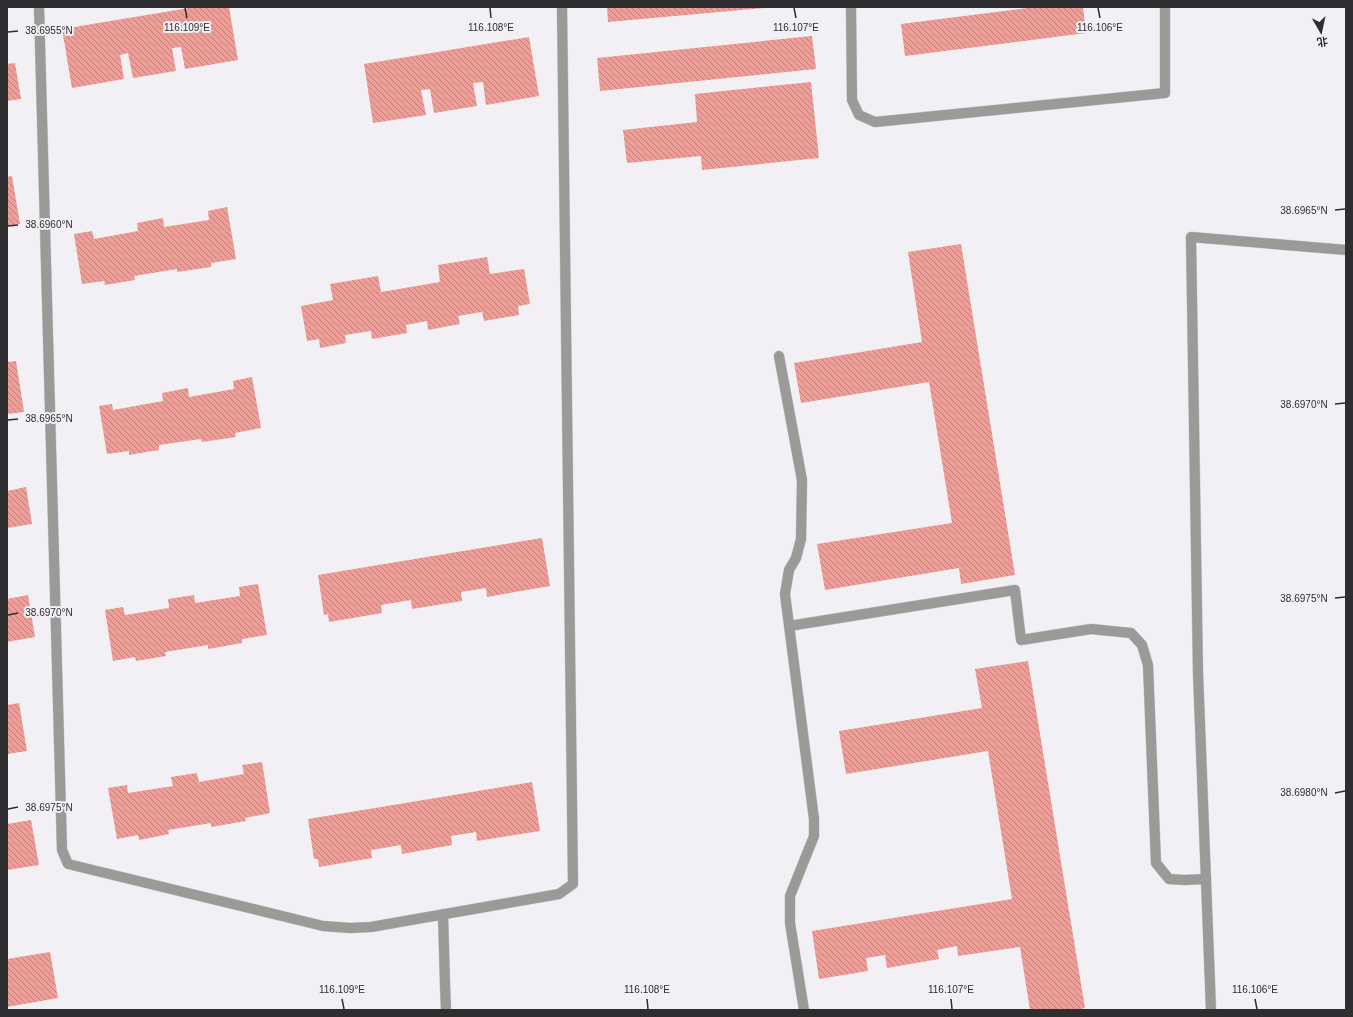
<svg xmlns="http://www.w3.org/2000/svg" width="1353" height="1017" font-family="Helvetica,'Noto Sans SC',sans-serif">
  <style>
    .building { fill: url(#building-back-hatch) }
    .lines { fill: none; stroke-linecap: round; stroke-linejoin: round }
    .lane-casing { stroke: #cfcdd1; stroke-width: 11 }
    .street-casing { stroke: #cfcdd1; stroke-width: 11 }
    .lane { stroke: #9b9a98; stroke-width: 10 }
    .street { stroke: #9b9a98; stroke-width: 10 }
    .ticks { fill: none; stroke: #2e2d2f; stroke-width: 1.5 }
    .ticks-label { font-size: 10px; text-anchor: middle; fill: #2e2d2f; stroke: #f2f0f5; stroke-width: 4; stroke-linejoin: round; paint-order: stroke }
  </style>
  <defs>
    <pattern id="building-back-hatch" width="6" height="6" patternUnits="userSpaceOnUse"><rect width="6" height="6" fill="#ef9d96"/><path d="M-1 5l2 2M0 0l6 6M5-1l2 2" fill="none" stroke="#c2807b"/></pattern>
  </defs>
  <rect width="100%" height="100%" fill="#f2f0f5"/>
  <path class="building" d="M195 7H229L238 60 185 69 181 47 172 48 176 71 133 78 128 53 120 55 124 79 72 88 62 29Z
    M607 7H765V8L608 22Z
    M1036 7H1083L1086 33 905 56 901 24Z
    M812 36 816 69 600 91 597 58Z
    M529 37 539 96 486 105 483 82 473 83 477 106 434 113 430 89 421 90 426 115 373 123 364 64Z
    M15 63 21 99 7 101V64Z
    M811 82 819 158 702 170 701 156 627 163 623 130 697 122 695 94Z
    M12 176 20 224 7 226V177Z
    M227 207 236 259 211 263V267L177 272V269L134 276 135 280 105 285 104 281 82 284 74 234 92 231 94 239 138 231 137 223 163 218 164 227 209 220 208 211Z
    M961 244 1015 575 961 584 959 568 825 590 817 544 952 523 929 382 801 403 794 363 922 342 908 252Z
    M487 257 490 274 524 269 530 304 518 306 519 315 484 321 482 312 458 316 460 324 428 330 427 321 406 325 407 333 372 339 371 331 345 335 346 343 320 348 319 339 307 341 301 306 333 300 330 284 378 276 381 292 440 282 438 265Z
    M16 361 24 412 7 414V362Z
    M252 377 261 428 235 433 236 437 202 442 201 439 159 445V450L129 455V451L107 454 99 406 112 404 113 410 163 401 162 393 188 388 189 397 234 389 233 381Z
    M26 487 32 524 7 528V491Z
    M542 538 550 586 487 597 486 588 461 592 462 601 412 609 411 600 381 605 382 613 329 622 328 614 324 615 318 575Z
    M258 584 267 635 242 639V643L208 649V645L165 652 166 656 136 661 135 657 113 661 105 610 123 607 125 615 169 608 168 599 194 595 195 603 240 596 239 587Z
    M28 595 35 637 7 642V599Z
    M1028 661 1085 1008 1075 1010H1030L1020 947 958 956 957 946 937 950 939 959 887 968 885 955 866 958 868 971 819 979 812 931 1012 899 988 751 846 774 839 731 982 708 975 669Z
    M19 703 27 751 7 754V705Z
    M262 762 270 813 245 818 246 821 211 827V823L168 830 169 834 139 840 138 835 117 839 108 788 127 785 128 793 173 786 171 777 197 773 199 782 244 774 242 765Z
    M532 782 540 831 477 841 476 832 451 836 452 845 402 854 401 845 371 850 372 858 319 867 318 859H314L308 819Z
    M31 820 39 865 7 870V824Z
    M50 952 58 998 7 1007V959Z"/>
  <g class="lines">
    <defs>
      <path id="lane" d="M39 7 62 850 68 864 323 926 350 928 371 927 559 894 573 884 562 7
        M851 7 852 100 859 115 875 122 1165 93V7
        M779 356 802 480 801 539 796 558 789 570 785 594 814 819V836L790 896V923L804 1010
        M789 626 1015 590 1021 640 1091 629 1131 633 1142 645 1148 665 1156 863 1169 879 1184 880 1206 879
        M443 914 445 984"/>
      <path id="street" d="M445 984 446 1010
        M1211 1010 1198 673 1191 237 1346 250"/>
    </defs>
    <use href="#lane" class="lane-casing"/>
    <use href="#street" class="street-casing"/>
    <use href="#lane" class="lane"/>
    <use href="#street" class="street"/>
  </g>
  <path class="ticks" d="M185 8 187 18M490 8 491 18M794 8 796 18M1098 8 1100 18M8 32 18 31M1335 210 1345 209M8 226 18 225M1335 404 1345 403M8 420 18 419M1335 598 1345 597M8 615 18 613M1335 793 1345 791M8 809 18 807M342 999 344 1009M647 999 648 1009M951 999 952 1009M1255 999 1257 1009"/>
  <g class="ticks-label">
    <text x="187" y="31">116.109°E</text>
    <text x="491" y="31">116.108°E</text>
    <text x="796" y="31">116.107°E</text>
    <text x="1100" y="31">116.106°E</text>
    <text x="49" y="34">38.6955°N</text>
    <text x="1304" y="214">38.6965°N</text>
    <text x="49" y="228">38.6960°N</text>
    <text x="1304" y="408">38.6970°N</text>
    <text x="49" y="422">38.6965°N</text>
    <text x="1304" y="602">38.6975°N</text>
    <text x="49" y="616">38.6970°N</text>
    <text x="1304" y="796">38.6980°N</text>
    <text x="49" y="811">38.6975°N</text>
    <text x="342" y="993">116.109°E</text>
    <text x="647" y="993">116.108°E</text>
    <text x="951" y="993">116.107°E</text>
    <text x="1255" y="993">116.106°E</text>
  </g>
  <rect width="1353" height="1017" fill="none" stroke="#2e2d2f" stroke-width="16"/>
  <g transform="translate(1321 32) rotate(171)" stroke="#f2f0f5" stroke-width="3" paint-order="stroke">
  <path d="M0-3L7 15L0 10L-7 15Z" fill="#2e2d2f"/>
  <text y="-6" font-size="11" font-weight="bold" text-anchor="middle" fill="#2e2d2f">北</text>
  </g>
</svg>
